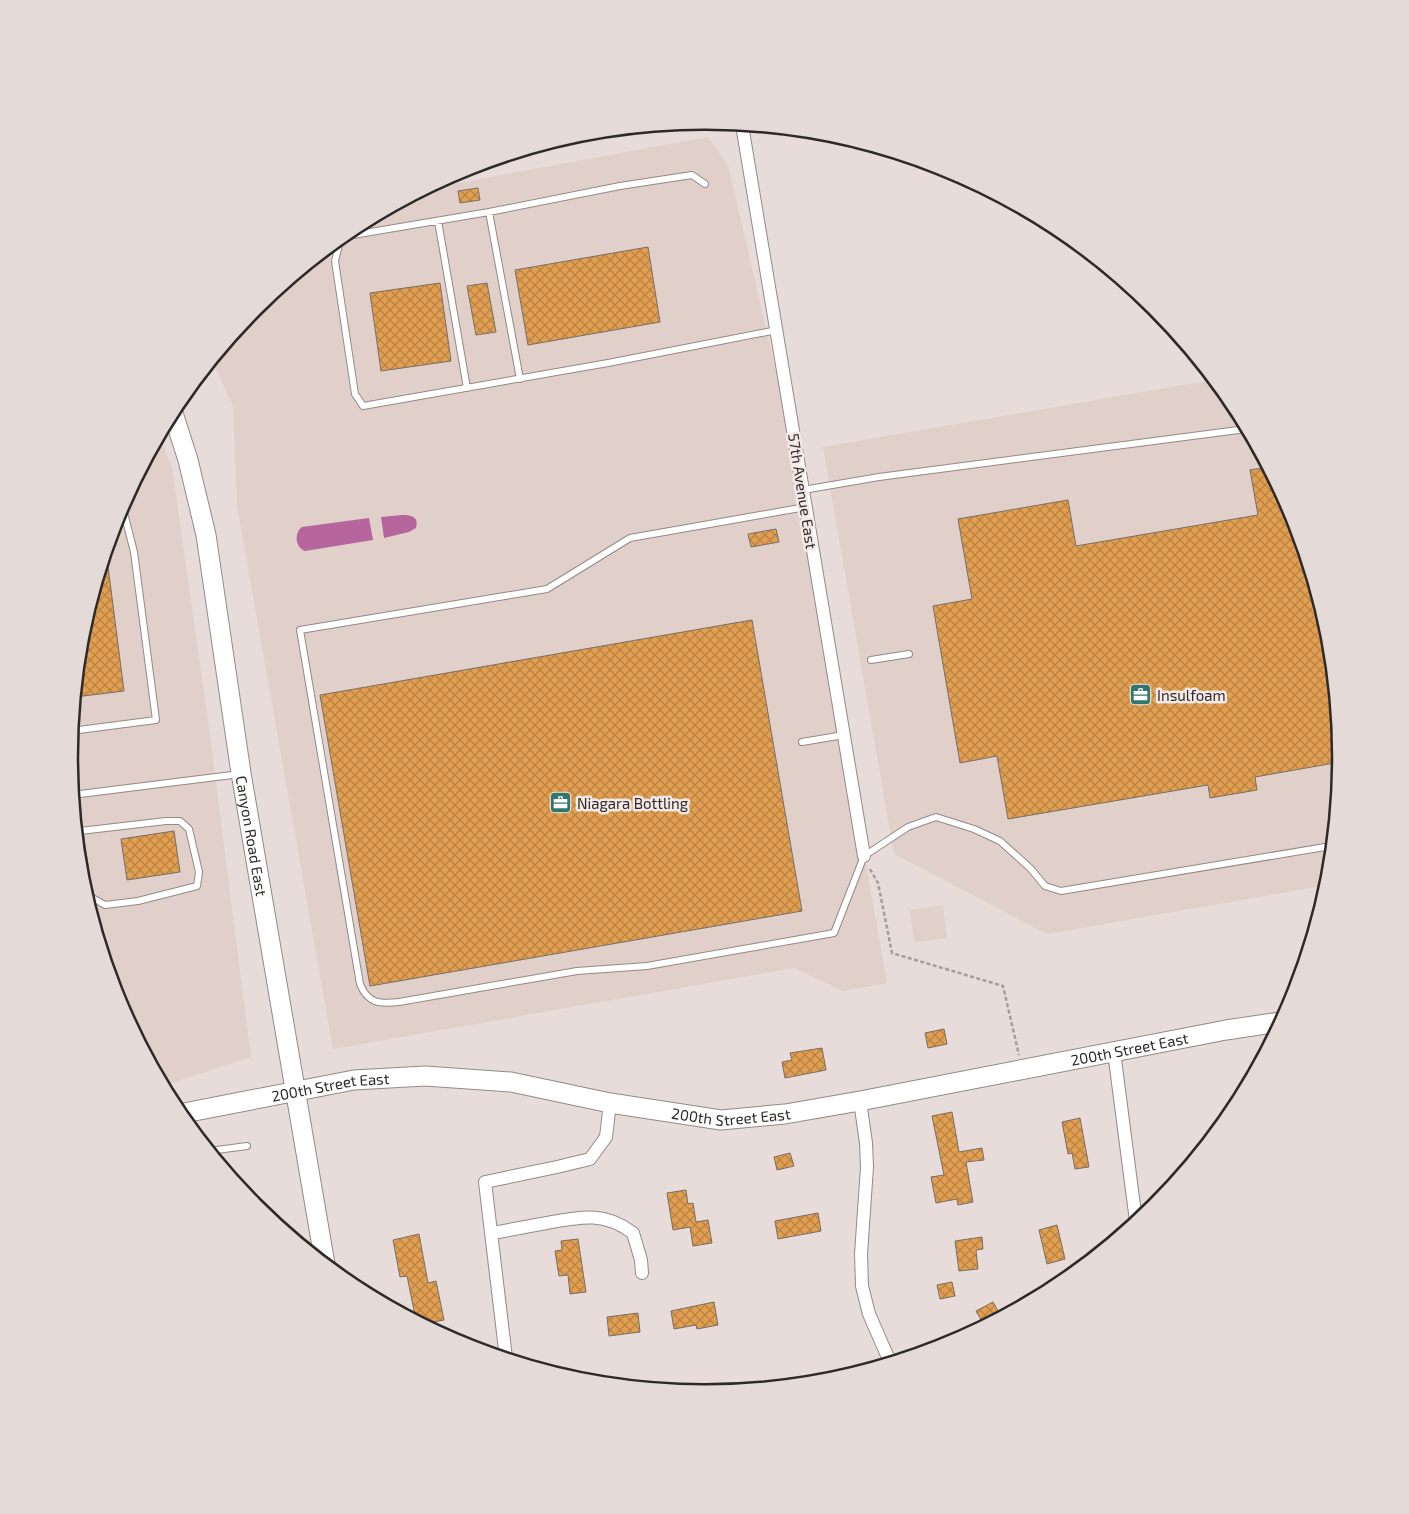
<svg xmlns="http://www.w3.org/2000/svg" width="1409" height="1514" font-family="'Exo 2',sans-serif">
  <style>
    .built { fill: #e1cfc9 }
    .water { fill: #b7669d }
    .building { fill: url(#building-cross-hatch); stroke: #756f68 }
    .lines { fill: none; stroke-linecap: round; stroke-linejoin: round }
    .lane-casing { stroke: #938986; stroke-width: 8 }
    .street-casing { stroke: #938986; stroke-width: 14 }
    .secondary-casing { stroke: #938986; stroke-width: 21 }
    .path { stroke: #a59d9a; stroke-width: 2.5; stroke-dasharray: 4 2.5; stroke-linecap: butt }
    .lane { stroke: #fff; stroke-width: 6 }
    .street { stroke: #fff; stroke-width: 12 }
    .secondary { stroke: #fff; stroke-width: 19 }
    .labels { text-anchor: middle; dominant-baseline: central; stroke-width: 5; stroke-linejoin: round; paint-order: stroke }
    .street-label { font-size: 15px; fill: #2e2a29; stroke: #f4e9e6 }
    .poi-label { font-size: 15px; fill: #2e2a29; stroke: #f4e9e6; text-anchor: start }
    .rim { fill: none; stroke: #2e2a29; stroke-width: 2.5 }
  </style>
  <defs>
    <pattern id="building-cross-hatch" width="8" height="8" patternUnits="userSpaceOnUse" patternTransform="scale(1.25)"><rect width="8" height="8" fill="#e39f51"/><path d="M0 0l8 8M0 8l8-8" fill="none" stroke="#b88243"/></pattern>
  </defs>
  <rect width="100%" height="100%" fill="#e7dcd9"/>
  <path class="built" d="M708 137 728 165 790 432 887 983 843 991 794 968 333 1049 237 505 233 406 212 360 255 307 352 228 425 189Z
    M1213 380 1233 404 1292 514 1328 633 1340 757 1328 881 1327 885 1047 934 894 854 823 447Z
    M159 436 172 467 209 728 251 1057 163 1086 117 1000 81 881 69 757 81 633 117 513Z
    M943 905 947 938 914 942 910 910Z"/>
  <path class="water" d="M402 515C412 515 419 517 416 528L409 532 384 538 381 517Z
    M369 518 373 540 305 551C295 547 294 533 302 527Z"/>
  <path class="building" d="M478 188 480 200 460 203 458 191Z
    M648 247 660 322 528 345 515 270Z
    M440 283 451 361 381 371 370 293Z
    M487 283 496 332 476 335 467 286Z
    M1267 467 1292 514 1328 633 1340 762 1255 777 1257 790 1210 798 1208 785 1008 819 997 756 960 763 933 606 972 599 958 519 1068 500 1076 546 1258 515 1250 470Z
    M776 529 779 542 751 547 748 534Z
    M106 551 124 691 75 697 81 633Z
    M752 620 802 911 370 986 320 695Z
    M174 831 180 872 127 880 121 839Z
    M944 1029 947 1044 928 1048 925 1033Z
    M822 1048 826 1070 785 1078 782 1062 792 1060 790 1053Z
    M952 1112 959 1152 982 1148 984 1160 966 1162 973 1202 958 1205 957 1199 936 1203 931 1177 944 1175 932 1116Z
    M1080 1118 1089 1167 1075 1169 1072 1153 1068 1154 1062 1122Z
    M790 1153 794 1166 777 1170 774 1157Z
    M686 1190 688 1204 693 1203 696 1222 708 1220 712 1243 693 1246 690 1227 673 1230 667 1193Z
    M818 1213 821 1231 778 1239 775 1221Z
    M1057 1225 1065 1259 1047 1264 1039 1230Z
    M419 1234 428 1283 436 1281 444 1320 424 1324 416 1320 407 1276 400 1277 393 1240Z
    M982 1237 983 1249 976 1250 978 1269 959 1271 955 1241Z
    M578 1239 586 1292 570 1294 568 1275 559 1276 555 1251 562 1250 561 1241Z
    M952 1282 955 1296 940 1299 937 1285Z
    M714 1302 718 1325 697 1329 696 1325 674 1329 671 1311Z
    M993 1302 1001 1316 984 1325 976 1311Z
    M638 1313 640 1332 609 1336 607 1317Z"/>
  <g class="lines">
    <defs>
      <path id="lane" d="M705 184 692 175 620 186 489 212 341 237 335 261 355 394 363 406 608 363 777 330
        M489 212 520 379
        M438 221 467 388
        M803 490 879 477 1246 429
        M806 507 630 538 547 589 300 630 360 984C368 1004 380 1004 399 1002L577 971 647 966 834 933 864 856 908 827 936 817 974 829 1000 841 1030 868 1045 886 1061 891 1331 846
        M871 660 909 654
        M71 731 156 720 134 552 122 505
        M802 742 844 735
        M72 795 240 774
        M74 795 89 896 105 905 138 901 197 886 199 872 189 829 180 821H166L80 831
        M209 1151 247 1146"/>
      <path id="street" d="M742 125 864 856
        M572 136 594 132
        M1114 1052 1136 1221
        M860 1101 866 1143 867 1167 861 1254 862 1286 869 1314 890 1362
        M492 1233C510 1230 529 1226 547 1223 579 1217 604 1211 633 1233L641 1260 642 1273
        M506 1358 485 1182 557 1167 590 1159 606 1137 610 1103"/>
      <g id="secondary">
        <path id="s1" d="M172 410 188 460 206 535 241 773 325 1264"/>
        <path id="s2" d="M179 1114 354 1080 425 1076 511 1082 610 1103 721 1120 785 1114 860 1101 1226 1030 1280 1022"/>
      </g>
    </defs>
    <use href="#lane" class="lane-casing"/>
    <use href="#street" class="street-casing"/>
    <use href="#secondary" class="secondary-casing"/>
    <path class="path" d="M870 869 878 883 892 953 1003 986 1019 1055"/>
    <use href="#lane" class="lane"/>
    <use href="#street" class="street"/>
    <use href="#secondary" class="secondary"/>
  </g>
  <defs>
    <symbol id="office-square" viewBox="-11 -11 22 22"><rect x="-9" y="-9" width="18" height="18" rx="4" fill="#31776f" stroke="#f4e9e6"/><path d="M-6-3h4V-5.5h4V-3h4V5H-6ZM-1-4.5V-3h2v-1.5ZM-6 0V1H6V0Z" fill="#fff"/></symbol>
  </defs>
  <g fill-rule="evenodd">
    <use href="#office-square" x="1128" y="682" width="25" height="25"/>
    <use href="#office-square" x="548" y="790" width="25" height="25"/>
  </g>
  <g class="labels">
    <g class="street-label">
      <text transform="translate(803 491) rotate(81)">57th Avenue East</text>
      <text stroke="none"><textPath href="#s1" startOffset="434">Canyon Road East</textPath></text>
      <text stroke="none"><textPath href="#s2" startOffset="964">200th Street East</textPath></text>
      <text stroke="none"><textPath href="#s2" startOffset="154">200th Street East</textPath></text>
      <text stroke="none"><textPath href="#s2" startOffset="559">200th Street East</textPath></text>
    </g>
    <g class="poi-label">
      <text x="1157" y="695">Insulfoam</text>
      <text x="577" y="803">Niagara Bottling</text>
    </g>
  </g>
  <path d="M0 0H1409V1514H0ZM78 757a627 627 0 1 1 1254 0a627 627 0 1 1-1254 0Z" fill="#e4dad7" fill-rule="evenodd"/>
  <path class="rim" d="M78 757a627 627 0 1 1 1254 0a627 627 0 1 1-1254 0Z"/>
</svg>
